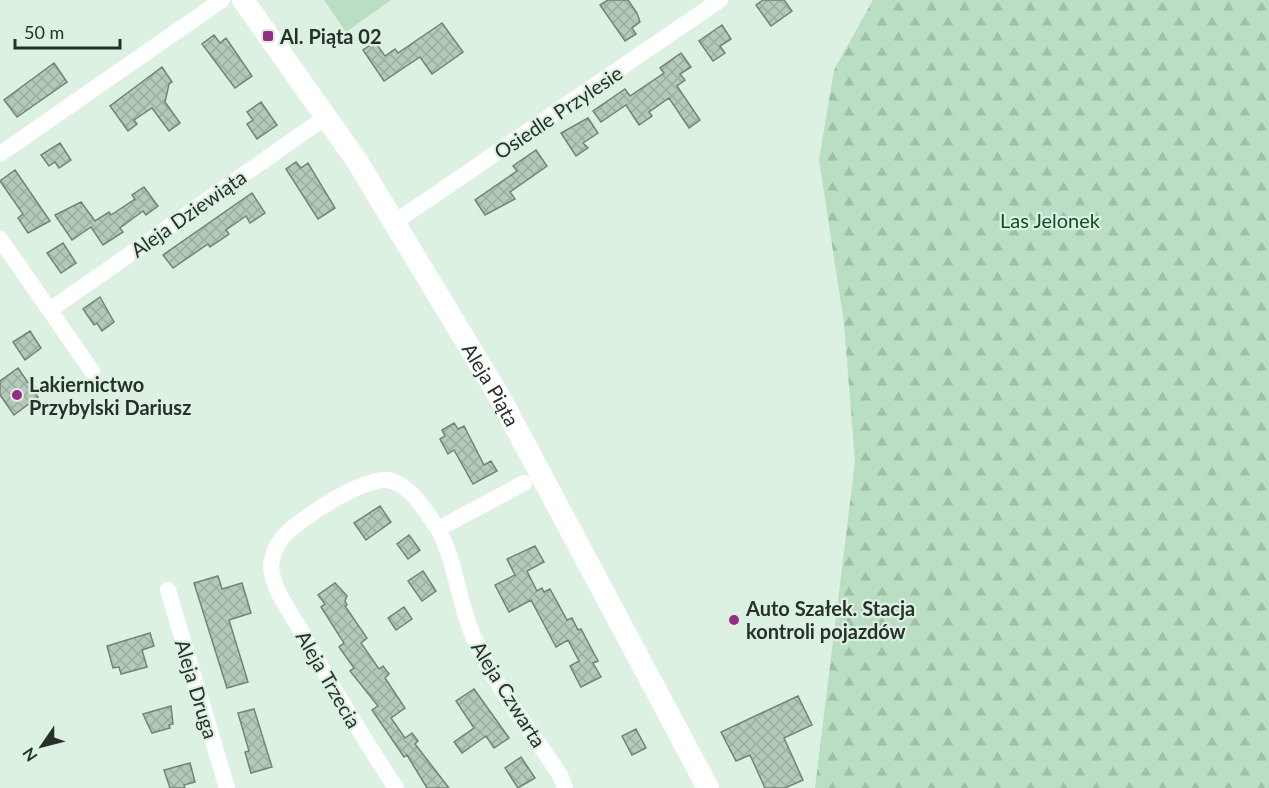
<svg xmlns="http://www.w3.org/2000/svg" width="1269" height="788" font-family="Lato,sans-serif">
  <style>
    .forest { fill: url(#forest-firs) }
    .garden { fill: #b9dec3 }
    .building { fill: url(#building-cross-hatch); stroke: #718476; stroke-width: 1.5 }
    .lines { fill: none; stroke-linecap: round; stroke-linejoin: round }
    .street { stroke: #fff; stroke-width: 16 }
    .secondary { stroke: #fff; stroke-width: 22 }
    .poi-dot { fill: #9a2886; stroke: #dcf1e2; stroke-width: 2 }
    .labels { text-anchor: middle; dominant-baseline: central; stroke-width: 4.5; stroke-linejoin: round; paint-order: stroke }
    .poi-label { font-size: 20px; font-weight: bold; fill: #28302a; stroke: #dcf1e2; text-anchor: start }
    .street-label { font-size: 20px; fill: #28302a; stroke: #dcf1e2 }
    .park-label { font-size: 20px; fill: #104e2b; stroke: #dcf1e2 }
  </style>
  <defs>
    <pattern id="forest-firs" width="22" height="20" patternUnits="userSpaceOnUse" patternTransform="scale(1.5)"><rect width="22" height="20" fill="#b9dec3"/><path d="M5 1l3.5 6h-7zM16 11l3.5 6h-7z" fill="#9fbfa8"/></pattern>
    <pattern id="building-cross-hatch" width="8" height="8" patternUnits="userSpaceOnUse" patternTransform="scale(1.5)"><rect width="8" height="8" fill="#b4c9ba"/><path d="M0 0l8 8M0 8l8-8" fill="none" stroke="#9bada0"/></pattern>
  </defs>
  <rect width="100%" height="100%" fill="#dcf1e2"/>
  <path class="forest" d="M873 0H1269V788H815L855 462 844 323 819 160 834 70Z"/>
  <path class="garden" d="M324 0H391L346 32Z"/>
  <path class="building" d="M608 0H628L637 13 640 22 632 28 636 34 625 41 600 5Z
    M763 0H784L792 11 771 26 756 5Z
    M442 23 463 52 432 74 420 57 384 81 363 50 375 42 385 56 395 49 398 53Z
    M722 25 731 39 720 46 725 53 713 61 699 41Z
    M214 35 220 43 226 38 252 76 235 88 202 44Z
    M681 53 691 67 680 74 685 80 677 86 700 120 689 128 669 98 649 112 652 116 639 125 626 105 601 122 593 111 625 89 630 96 664 73 660 68Z
    M54 63 67 82 17 117 4 100Z
    M162 67 172 82 169 84 165 102 180 123 169 131 152 108 134 120 137 124 128 131 110 106Z
    M261 102 277 125 257 139 247 124 253 120 247 112Z
    M588 118 598 133 583 143 588 148 576 156 561 133Z
    M60 143 71 160 59 168 55 162 49 166 41 155Z
    M536 150 547 166 510 192 515 199 485 215 475 200 517 171 513 166Z
    M296 162 301 168 308 163 335 208 318 219 286 169Z
    M15 170 50 221 28 233 18 218 23 214 0 181Z
    M144 187 158 206 146 215 143 211 120 228 123 232 103 245 91 227 72 240 55 215 81 202 95 221 109 212 111 215 135 199 132 195Z
    M252 193 265 213 250 223 246 216 226 230 229 234 210 247 208 244 173 268 163 255Z
    M63 243 76 263 61 273 47 253Z
    M100 297 114 322 102 331 97 323 94 325 83 309Z
    M30 331 41 348 25 360 13 342Z
    M18 368 38 397 14 415 0 395V381Z
    M454 423 458 429 464 426 484 465 491 461 497 471 473 484 454 450 448 454 440 439 445 436 442 430Z
    M380 506 391 522 366 540 354 523Z
    M409 535 420 550 408 559 397 544Z
    M535 546 544 562 527 571 537 591 542 588 544 592 550 589 567 620 572 618 578 630 581 629 598 661 593 663 601 677 581 687 570 666 579 661 568 640 556 647 531 600 509 612 495 585 515 575 507 559Z
    M423 571 436 591 422 601 408 581Z
    M218 576 222 589 242 583 251 613 229 620 248 682 227 688 194 583Z
    M335 583 347 596 345 601 347 605 345 606 367 638 361 643 379 669 383 666 389 674 385 678 405 708 391 718 405 738 412 733 418 741 415 744 449 788H427L407 755 404 757 372 710 378 706 350 671 354 668 339 647 344 643 321 607 325 604 318 595Z
    M404 607 412 619 396 630 388 618Z
    M150 633 154 646 142 650 147 667 121 674 119 667 113 668 107 646Z
    M474 689 509 738 494 748 486 736 462 753 454 742 474 728 456 701Z
    M798 696 812 725 784 738 803 780 785 788H765L750 755 736 761 721 732Z
    M171 706 173 724 169 725 170 728 152 733 143 714Z
    M254 709 272 767 251 773 245 752 249 751 238 713Z
    M636 729 646 748 632 755 622 736Z
    M521 757 535 778 518 788 505 768Z
    M190 763 195 782 184 785 185 788H170L164 770Z"/>
  <g class="lines">
    <path class="street" d="M0 154 222 0
      M395 222 720 0
      M0 239 92 371
      M50 310 326 117
      M438 529C457 564 458 603 474 638 495 687 531 731 560 775L565 788
      M168 590 227 788
      M396 788C362 736 330 684 300 629 289 610 273 590 271 567 271 558 276 546 282 538 297 520 368 473 392 481 413 488 426 512 438 529L524 483"/>
    <path class="secondary" id="s1" d="M243 0 357 161 499 396 708 788"/>
  </g>
  <g class="poi-dot">
    <rect x="262" y="30" width="12" height="12" rx="3"/>
    <circle cx="17" cy="395" r="6"/>
    <circle cx="734" cy="620" r="6"/>
  </g>
  <g class="labels">
    <g class="poi-label">
      <text x="280" y="36">Al. Piąta 02</text>
      <text x="29" y="384">Lakiernictwo<tspan x="29" dy="23">Przybylski Dariusz</tspan></text>
      <text x="746" y="608">Auto Szałek. Stacja<tspan x="746" dy="23">kontroli pojazdów</tspan></text>
    </g>
    <g class="street-label">
      <text transform="translate(558 112) rotate(-34)">Osiedle Przylesie</text>
      <text transform="translate(188 213) rotate(-35)">Aleja Dziewiąta</text>
      <text stroke="none"><textPath href="#s1" startOffset="458">Aleja Piąta</textPath></text>
      <text transform="translate(329 679) rotate(60)">Aleja Trzecia</text>
      <text transform="translate(197 689) rotate(73)">Aleja Druga</text>
      <text transform="translate(509 694) rotate(58)">Aleja Czwarta</text>
    </g>
    <g class="park-label">
      <text x="1050" y="220">Las Jelonek</text>
    </g>
  </g>
  <g transform="translate(42 746) rotate(235)" stroke="#dcf1e2" stroke-width="4.5" paint-order="stroke">
  <path d="M0-4.5L10 22L0 15L-10 22Z" fill="#28302a"/>
  <text y="-9" font-size="16" font-weight="bold" text-anchor="middle" fill="#28302a">N</text>
  </g>
  <path d="M15 39v9h105v-9" fill="none" stroke="#28302a" stroke-width="3"/>
  <text x="24" y="39" font-size="18" fill="#28302a" stroke="#dcf1e2" stroke-width="4.5" paint-order="stroke">50 m</text>
</svg>
